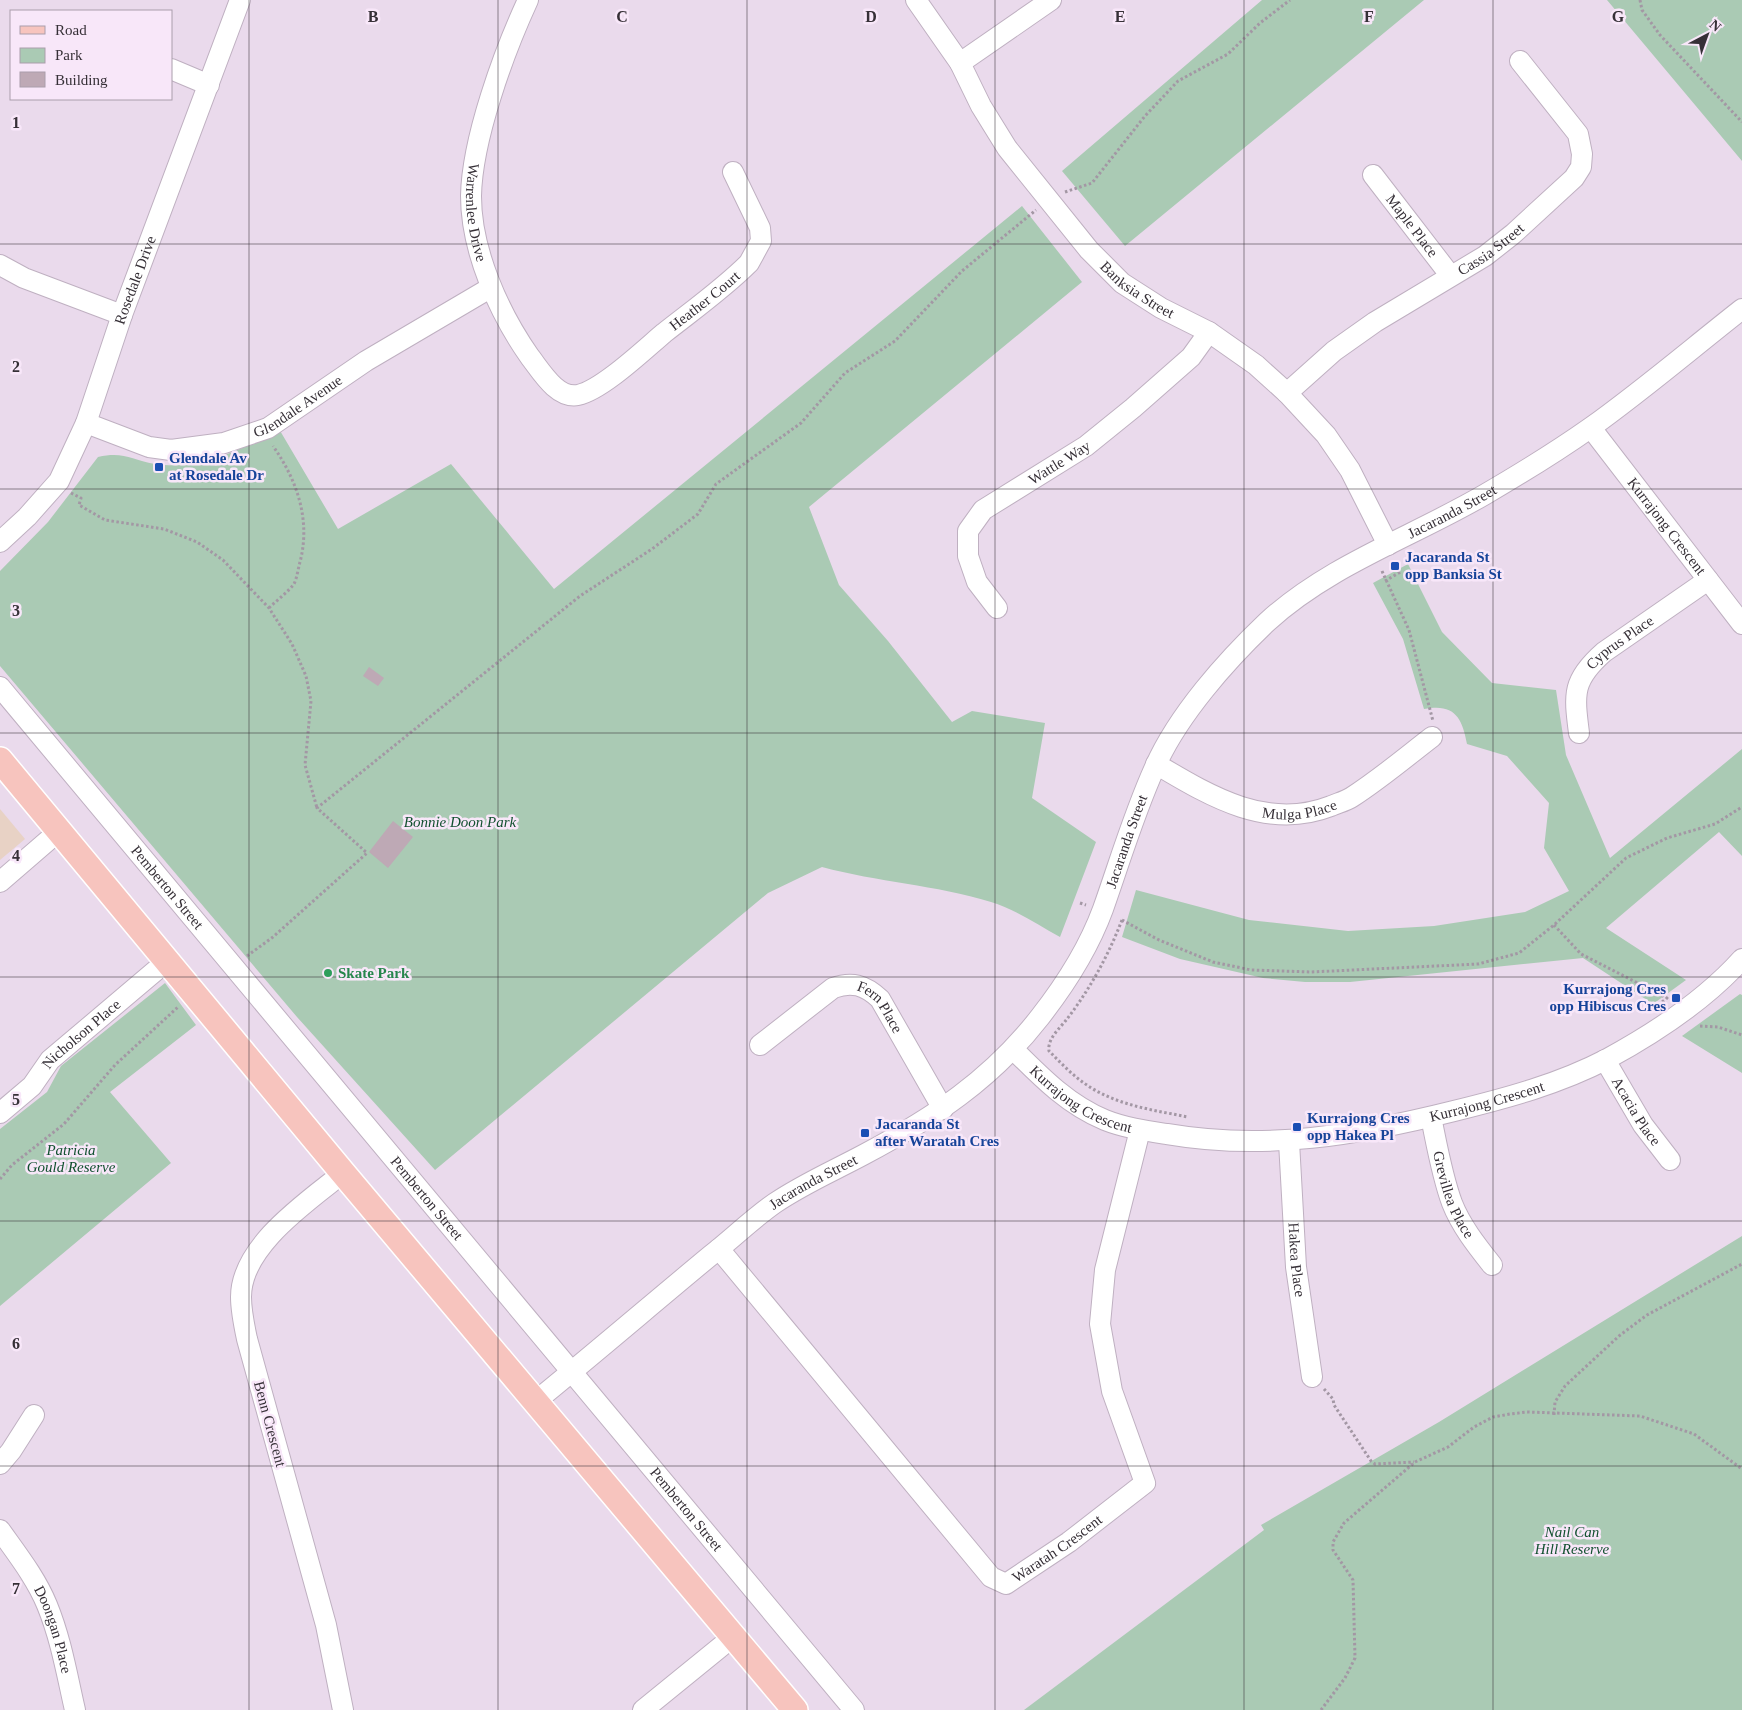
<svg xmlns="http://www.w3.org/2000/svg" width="1742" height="1710" font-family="'Times New Roman',serif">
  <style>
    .commercial { fill: #e8d2c5 }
    .green { fill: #aacab4 }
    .building { fill: #bea9b5 }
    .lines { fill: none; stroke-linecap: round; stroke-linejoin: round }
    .minor-casing { stroke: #bfb0c1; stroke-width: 22 }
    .major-casing { stroke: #fff; stroke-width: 28 }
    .path { stroke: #a397a4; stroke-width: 3; stroke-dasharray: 2.5 2.5; stroke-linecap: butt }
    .minor { stroke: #fff; stroke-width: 20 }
    .major { stroke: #f7c4be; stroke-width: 25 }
    .grid { fill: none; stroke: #363037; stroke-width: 1; stroke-opacity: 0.55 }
    .transit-dot { fill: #1a4fb4; stroke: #f8e7f9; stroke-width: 2 }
    .leisure-dot { fill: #2e9e5b; stroke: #f8e7f9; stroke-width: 2 }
    .labels { text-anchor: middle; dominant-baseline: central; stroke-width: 5; stroke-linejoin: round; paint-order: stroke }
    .street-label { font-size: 15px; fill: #363037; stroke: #f8e7f9 }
    .transit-label { font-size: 15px; font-weight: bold; fill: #164399; stroke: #f8e7f9; text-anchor: start }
    .park-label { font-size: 15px; font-style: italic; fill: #11502f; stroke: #f8e7f9 }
    .leisure-label { font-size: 15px; font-weight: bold; fill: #27864d; stroke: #f8e7f9; text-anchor: start }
    .grid-label { font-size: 16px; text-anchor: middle; font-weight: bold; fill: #363037; stroke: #f8e7f9; stroke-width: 5; stroke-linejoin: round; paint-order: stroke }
  </style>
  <rect width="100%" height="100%" fill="#eadaec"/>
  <path class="commercial" d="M0 809 25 839 0 860Z"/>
  <path class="green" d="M1262 0H1424L1125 246 1062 171Z
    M1607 0H1742V161Z
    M1022 206 1082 282 809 507 839 585 888 641 952 722 972 711 1045 723 1032 798 1096 842 1060 937C1038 925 1015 909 991 902 936 885 877 882 822 867L768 893 435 1170 297 1017 0 666V571L48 522 98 457C124 451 131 460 155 464 202 471 239 450 279 429L338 529 451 464 554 589Z
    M1408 564 1442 632 1492 683 1556 690 1566 755 1610 858 1742 749V856L1719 832 1606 928 1686 980 1653 1004 1583 958 1350 982H1305L1263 978 1180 959 1122 937 1136 890 1249 920 1348 931 1434 926 1525 912 1569 891 1544 848 1549 803 1507 756 1467 744C1462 717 1454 703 1424 709L1403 639 1373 583Z
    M165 983 196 1025 110 1092 171 1163 0 1306V1129L47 1092 61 1066Z
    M1740 994 1742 995V1073L1682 1036Z
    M1742 1236V1710H1024L1264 1530 1261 1525 1439 1422Z"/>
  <path class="building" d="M369 667 384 678 378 686 363 676Z
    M393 821 413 837 388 868 369 852Z"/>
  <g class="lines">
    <defs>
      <g id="minor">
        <path id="s1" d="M528 0C504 52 472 139 471 196 471 251 499 313 530 357 541 371 557 399 578 395 602 390 645 349 664 333 693 310 723 289 749 263L761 241 760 228 733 172"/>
        <path id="s2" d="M916 0 960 63 981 106 1007 148 1089 250 1122 283 1161 308 1209 332 1256 365 1287 393 1326 435 1350 470 1388 545"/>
        <path d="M960 63 1051 0"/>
        <path d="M171 69 209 85"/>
        <path id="s3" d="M1373 175 1450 275"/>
        <path d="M0 265 24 278 122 315"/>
        <path id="s4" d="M1287 393 1334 351 1375 322 1485 256 1513 234 1574 178 1581 167 1582 154 1578 134 1520 61"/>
        <path id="s5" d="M86 423 149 447 171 450 224 443 268 428 366 361 490 288"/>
        <path id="s6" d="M1591 428 1742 624"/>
        <path id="s7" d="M0 542 27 517 59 481 86 423 122 315 240 0"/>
        <path id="s8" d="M997 608 977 582 968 556V531L983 510 1086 446 1133 408 1191 357 1209 332"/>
        <path id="s9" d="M0 687 854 1710"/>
        <path id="s10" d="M1579 733C1574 694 1572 680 1604 652L1708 580"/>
        <path id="s11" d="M1156 764C1210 796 1267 831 1331 806 1338 803 1346 801 1352 797 1380 779 1406 757 1432 737"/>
        <path d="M0 882 59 831"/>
        <path id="s12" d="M760 1045 833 988C852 981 865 985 880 999L943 1109"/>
        <path id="s13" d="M1013 1049C1040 1076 1068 1105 1105 1120 1125 1128 1147 1131 1167 1134 1266 1151 1358 1135 1454 1111 1507 1098 1559 1084 1607 1059 1655 1033 1705 1000 1742 959"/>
        <path id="s14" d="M1605 1060 1643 1125 1670 1160"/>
        <path id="s15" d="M0 1113 32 1086 50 1060 167 961"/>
        <path id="s16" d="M1431 1117C1437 1146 1442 1176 1452 1203 1461 1226 1477 1246 1492 1265"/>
        <path id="s17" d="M1289 1142 1296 1267 1312 1377"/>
        <path id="s18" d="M719 1249 991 1577 1006 1584 1069 1542 1145 1483 1112 1391 1100 1324 1105 1270 1140 1130"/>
        <path id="s19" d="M536 1401C595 1353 652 1304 710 1256 732 1239 752 1219 775 1203 803 1184 833 1171 863 1155 933 1118 991 1080 1040 1017 1065 985 1089 947 1103 909 1120 861 1134 813 1155 767 1178 715 1226 661 1267 622 1329 565 1412 537 1484 495 1520 474 1556 452 1590 428 1642 391 1691 349 1742 309"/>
        <path d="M0 1464 11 1451 34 1415"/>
        <path id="s20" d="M0 1530C17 1554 36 1578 47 1605 61 1639 67 1675 75 1710"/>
        <path d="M343 1710 326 1625 247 1339C244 1325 241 1311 241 1297 241 1246 307 1202 343 1173"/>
        <path d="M643 1710 734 1636"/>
      </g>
      <path id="major" d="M0 760 343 1173 795 1710"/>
    </defs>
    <use href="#minor" class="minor-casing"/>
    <use href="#major" class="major-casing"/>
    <path class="path" d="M1640 0 1642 10 1660 35 1742 122
      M1065 192 1092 183 1145 116 1178 81 1228 54 1260 23 1290 0
      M71 493 81 498 79 505 105 520 164 529 197 542 223 560 269 608 292 644 306 676 311 701 305 765 317 808
      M1382 571 1409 630 1433 721
      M1385 581 1402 571
      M269 608C277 600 287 593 294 584 297 578 298 569 300 562 311 520 297 480 273 446
      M1080 903 1086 905
      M1122 920C1108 956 1090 989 1067 1019 1060 1028 1047 1039 1049 1051 1060 1062 1071 1074 1084 1083 1114 1105 1153 1110 1188 1117
      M1122 920 1159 940 1213 962 1251 970 1311 972 1478 964 1519 953 1554 925 1626 858 1667 838 1715 824 1742 807
      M1554 925 1581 954 1667 998 1662 1002
      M247 956 273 937 367 853 317 808 580 596 652 549 698 514 716 484 801 423 845 373 895 341 962 271 1036 210
      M1700 1026 1718 1027 1742 1035
      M0 1179 12 1165 64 1124 115 1065 178 1007
      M1324 1389 1333 1399 1334 1405 1371 1461 1375 1464 1414 1462
      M1554 1415 1555 1402 1565 1386 1619 1336 1647 1315 1742 1264
      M1321 1710 1345 1678 1355 1658 1353 1580 1333 1550V1542L1344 1523 1415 1462 1448 1447 1474 1427 1493 1417 1510 1414 1527 1412 1640 1416 1694 1434 1742 1469"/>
    <use href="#minor" class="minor"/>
    <use href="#major" class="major"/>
  </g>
  <path class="grid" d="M249 0V1710M498 0V1710M747 0V1710M995 0V1710M1244 0V1710M1493 0V1710M0 244H1742M0 489H1742M0 733H1742M0 977H1742M0 1221H1742M0 1466H1742"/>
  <g class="transit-dot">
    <rect x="154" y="462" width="10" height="10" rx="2.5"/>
    <rect x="1390" y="561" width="10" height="10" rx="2.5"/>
    <rect x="1671" y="993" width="10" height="10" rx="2.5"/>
    <rect x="1292" y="1122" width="10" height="10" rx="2.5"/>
    <rect x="860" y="1128" width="10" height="10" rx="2.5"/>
  </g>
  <circle class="leisure-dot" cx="328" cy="973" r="5"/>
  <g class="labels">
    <g class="street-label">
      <text stroke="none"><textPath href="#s1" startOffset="222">Warrenlee Drive</textPath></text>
      <text stroke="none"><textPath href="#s3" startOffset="64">Maple Place</textPath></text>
      <text stroke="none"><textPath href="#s4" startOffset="250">Cassia Street</textPath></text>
      <text stroke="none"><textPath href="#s7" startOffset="300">Rosedale Drive</textPath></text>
      <text stroke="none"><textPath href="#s2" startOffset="368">Banksia Street</textPath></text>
      <text stroke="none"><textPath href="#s1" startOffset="602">Heather Court</textPath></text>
      <text stroke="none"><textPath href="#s5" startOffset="226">Glendale Avenue</textPath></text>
      <text stroke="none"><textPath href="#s8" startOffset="201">Wattle Way</textPath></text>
      <text stroke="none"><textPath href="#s19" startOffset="1314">Jacaranda Street</textPath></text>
      <text stroke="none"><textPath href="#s6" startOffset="124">Kurrajong Crescent</textPath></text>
      <text stroke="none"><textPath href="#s10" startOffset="109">Cyprus Place</textPath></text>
      <text stroke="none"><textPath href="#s11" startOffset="155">Mulga Place</textPath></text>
      <text stroke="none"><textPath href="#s19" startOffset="834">Jacaranda Street</textPath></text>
      <text stroke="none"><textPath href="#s9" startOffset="261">Pemberton Street</textPath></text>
      <text stroke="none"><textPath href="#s12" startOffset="150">Fern Place</textPath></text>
      <text stroke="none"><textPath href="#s15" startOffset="114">Nicholson Place</textPath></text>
      <text stroke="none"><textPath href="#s13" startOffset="86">Kurrajong Crescent</textPath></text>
      <text stroke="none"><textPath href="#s13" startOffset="505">Kurrajong Crescent</textPath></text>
      <text stroke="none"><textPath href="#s14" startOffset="60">Acacia Place</textPath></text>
      <text stroke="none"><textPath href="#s19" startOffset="354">Jacaranda Street</textPath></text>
      <text stroke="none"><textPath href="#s16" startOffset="81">Grevillea Place</textPath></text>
      <text stroke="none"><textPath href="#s9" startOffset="666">Pemberton Street</textPath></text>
      <text stroke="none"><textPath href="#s17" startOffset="118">Hakea Place</textPath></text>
      <text transform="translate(270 1424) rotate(75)">Benn Crescent</text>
      <text stroke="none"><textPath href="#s9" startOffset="1071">Pemberton Street</textPath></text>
      <text stroke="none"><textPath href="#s18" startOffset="505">Waratah Crescent</textPath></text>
      <text stroke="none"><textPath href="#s20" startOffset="114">Doongan Place</textPath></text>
    </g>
    <g class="transit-label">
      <text x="169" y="458">Glendale Av<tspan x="169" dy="17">at Rosedale Dr</tspan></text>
      <text x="1405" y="557">Jacaranda St<tspan x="1405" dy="17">opp Banksia St</tspan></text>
      <text x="1666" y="989" text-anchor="end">Kurrajong Cres<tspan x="1666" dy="17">opp Hibiscus Cres</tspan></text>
      <text x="1307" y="1118">Kurrajong Cres<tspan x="1307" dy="17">opp Hakea Pl</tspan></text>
      <text x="875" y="1124">Jacaranda St<tspan x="875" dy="17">after Waratah Cres</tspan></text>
    </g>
    <g class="park-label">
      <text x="460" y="822">Bonnie Doon Park</text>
      <text x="71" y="1150">Patricia<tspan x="71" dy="17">Gould Reserve</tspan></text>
      <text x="1572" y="1532">Nail Can<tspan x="1572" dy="17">Hill Reserve</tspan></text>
    </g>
    <g class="leisure-label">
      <text x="338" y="973">Skate Park</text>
    </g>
  </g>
  <g class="grid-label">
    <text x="373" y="22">B</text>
    <text x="622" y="22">C</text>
    <text x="871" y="22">D</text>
    <text x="1120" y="22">E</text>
    <text x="1369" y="22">F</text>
    <text x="1618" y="22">G</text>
    <text x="16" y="128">1</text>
    <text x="16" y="372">2</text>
    <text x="16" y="616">3</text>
    <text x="16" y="861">4</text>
    <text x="16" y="1105">5</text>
    <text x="16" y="1349">6</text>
    <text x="16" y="1594">7</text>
  </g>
  <rect x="10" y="10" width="162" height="90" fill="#f8e7f9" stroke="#aa9eab"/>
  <rect x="20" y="26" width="25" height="8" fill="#f7c4be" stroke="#aa9eab"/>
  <text x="55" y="35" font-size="15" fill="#363037">Road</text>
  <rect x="20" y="48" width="25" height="15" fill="#aacab4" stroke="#aa9eab"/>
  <text x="55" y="60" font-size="15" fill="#363037">Park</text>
  <rect x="20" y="72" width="25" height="15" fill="#bea9b5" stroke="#aa9eab"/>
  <text x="55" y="85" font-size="15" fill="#363037">Building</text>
  <g transform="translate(1707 35) rotate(41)" stroke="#f8e7f9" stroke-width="4" paint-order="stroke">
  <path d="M0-4L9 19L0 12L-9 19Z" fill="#363037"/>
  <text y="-8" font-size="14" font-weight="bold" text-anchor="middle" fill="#363037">N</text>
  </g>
</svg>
